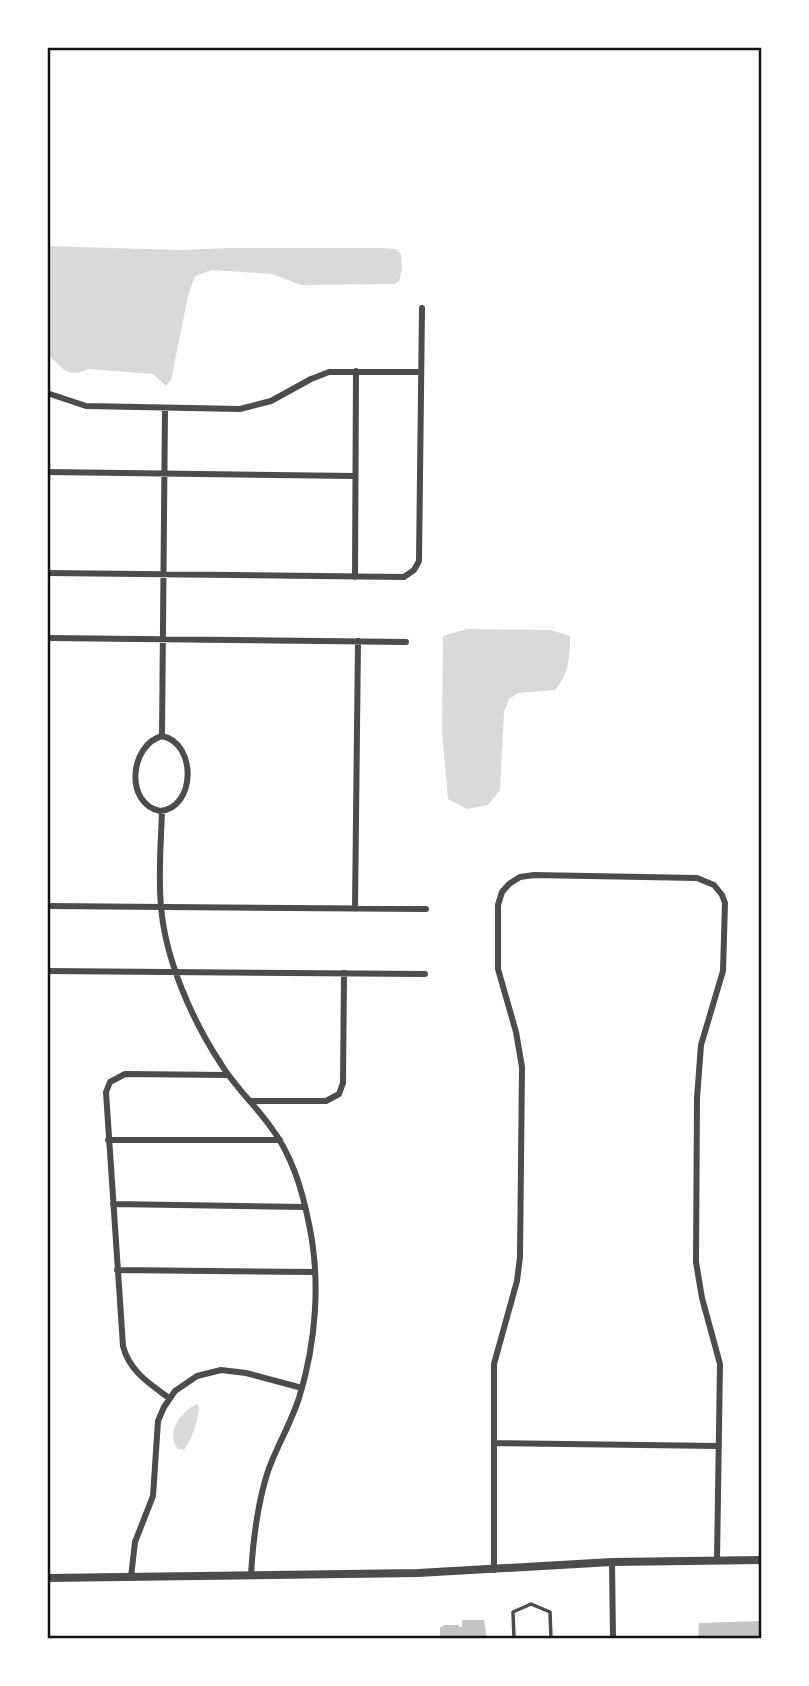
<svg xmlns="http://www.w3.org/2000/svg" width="809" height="1686" font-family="'PT Sans',sans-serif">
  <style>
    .water { fill: #d9d9d9 }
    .building { fill: #c4c4c4 }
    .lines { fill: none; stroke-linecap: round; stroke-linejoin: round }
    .service { stroke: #4c4c4c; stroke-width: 3.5 }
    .minor { stroke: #4c4c4c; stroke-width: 6 }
    .tertiary { stroke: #4c4c4c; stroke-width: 8 }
    .neatline { fill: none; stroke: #111; stroke-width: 2.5 }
  </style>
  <rect width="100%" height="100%" fill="#fff"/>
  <path class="water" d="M47 246 180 250 230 248H383L396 249 401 254 402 270 399 281 395 284 301 285 272 274 212 270 195 276 188 296 171 380 166 386 153 374 88 369C70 379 62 369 50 356Z
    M467 629 550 630 570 636C570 658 569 674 555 690L518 693 509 699 504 712 500 790 488 805 467 809 448 799 442 732 443 636Z
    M197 1404 199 1407C198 1421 192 1439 184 1450L178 1449C165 1433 181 1411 197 1404Z"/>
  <path class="building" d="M462 1620H484L487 1639H440V1627H443V1625H459V1627H462Z
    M762 1621V1639H698L699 1623Z"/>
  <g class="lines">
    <path class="service" d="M514 1639 513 1612 531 1604 550 1612 551 1639"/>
    <path class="minor" d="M47 393 86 406 240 409 271 401 311 379 329 372H421
      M47 472 355 476
      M47 573 404 577 414 570 419 561 422 308
      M355 577 356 371
      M47 638 406 642
      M162 736 165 408
      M162 736C197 743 196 808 160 811 124 803 130 745 162 736Z
      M162 811C161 842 158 875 161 906 165 959 192 1020 221 1064 235 1087 255 1105 270 1126 292 1155 302 1189 309 1224 321 1281 316 1343 299 1398 291 1423 277 1446 268 1471 257 1505 253 1540 251 1575
      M47 906 426 909
      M355 909 358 641
      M47 971 425 974
      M250 1101H326L339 1094 343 1083 344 973
      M108 1140H280
      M113 1204 305 1207
      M117 1270 315 1272
      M169 1398C150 1384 129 1371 123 1346L106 1092 110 1082 125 1074 228 1075
      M494 1443 719 1446
      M612 1562 613 1639
      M494 1570V1364L517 1281 520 1257 522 1067 516 1032 498 969V905L502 892 509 884 520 877 534 875 697 878 714 885 722 895 725 903 723 971 701 1045 697 1098 696 1262 702 1298 720 1364 717 1560
      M131 1577 135 1542 153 1496 158 1421 164 1407 175 1391 197 1376 221 1370 246 1373 302 1388"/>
    <path class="tertiary" d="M47 1578 418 1573 612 1562 762 1560"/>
  </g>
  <rect width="809" height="1686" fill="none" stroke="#ffffff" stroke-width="98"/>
  <rect x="49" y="49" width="711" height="1588" class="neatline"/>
</svg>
